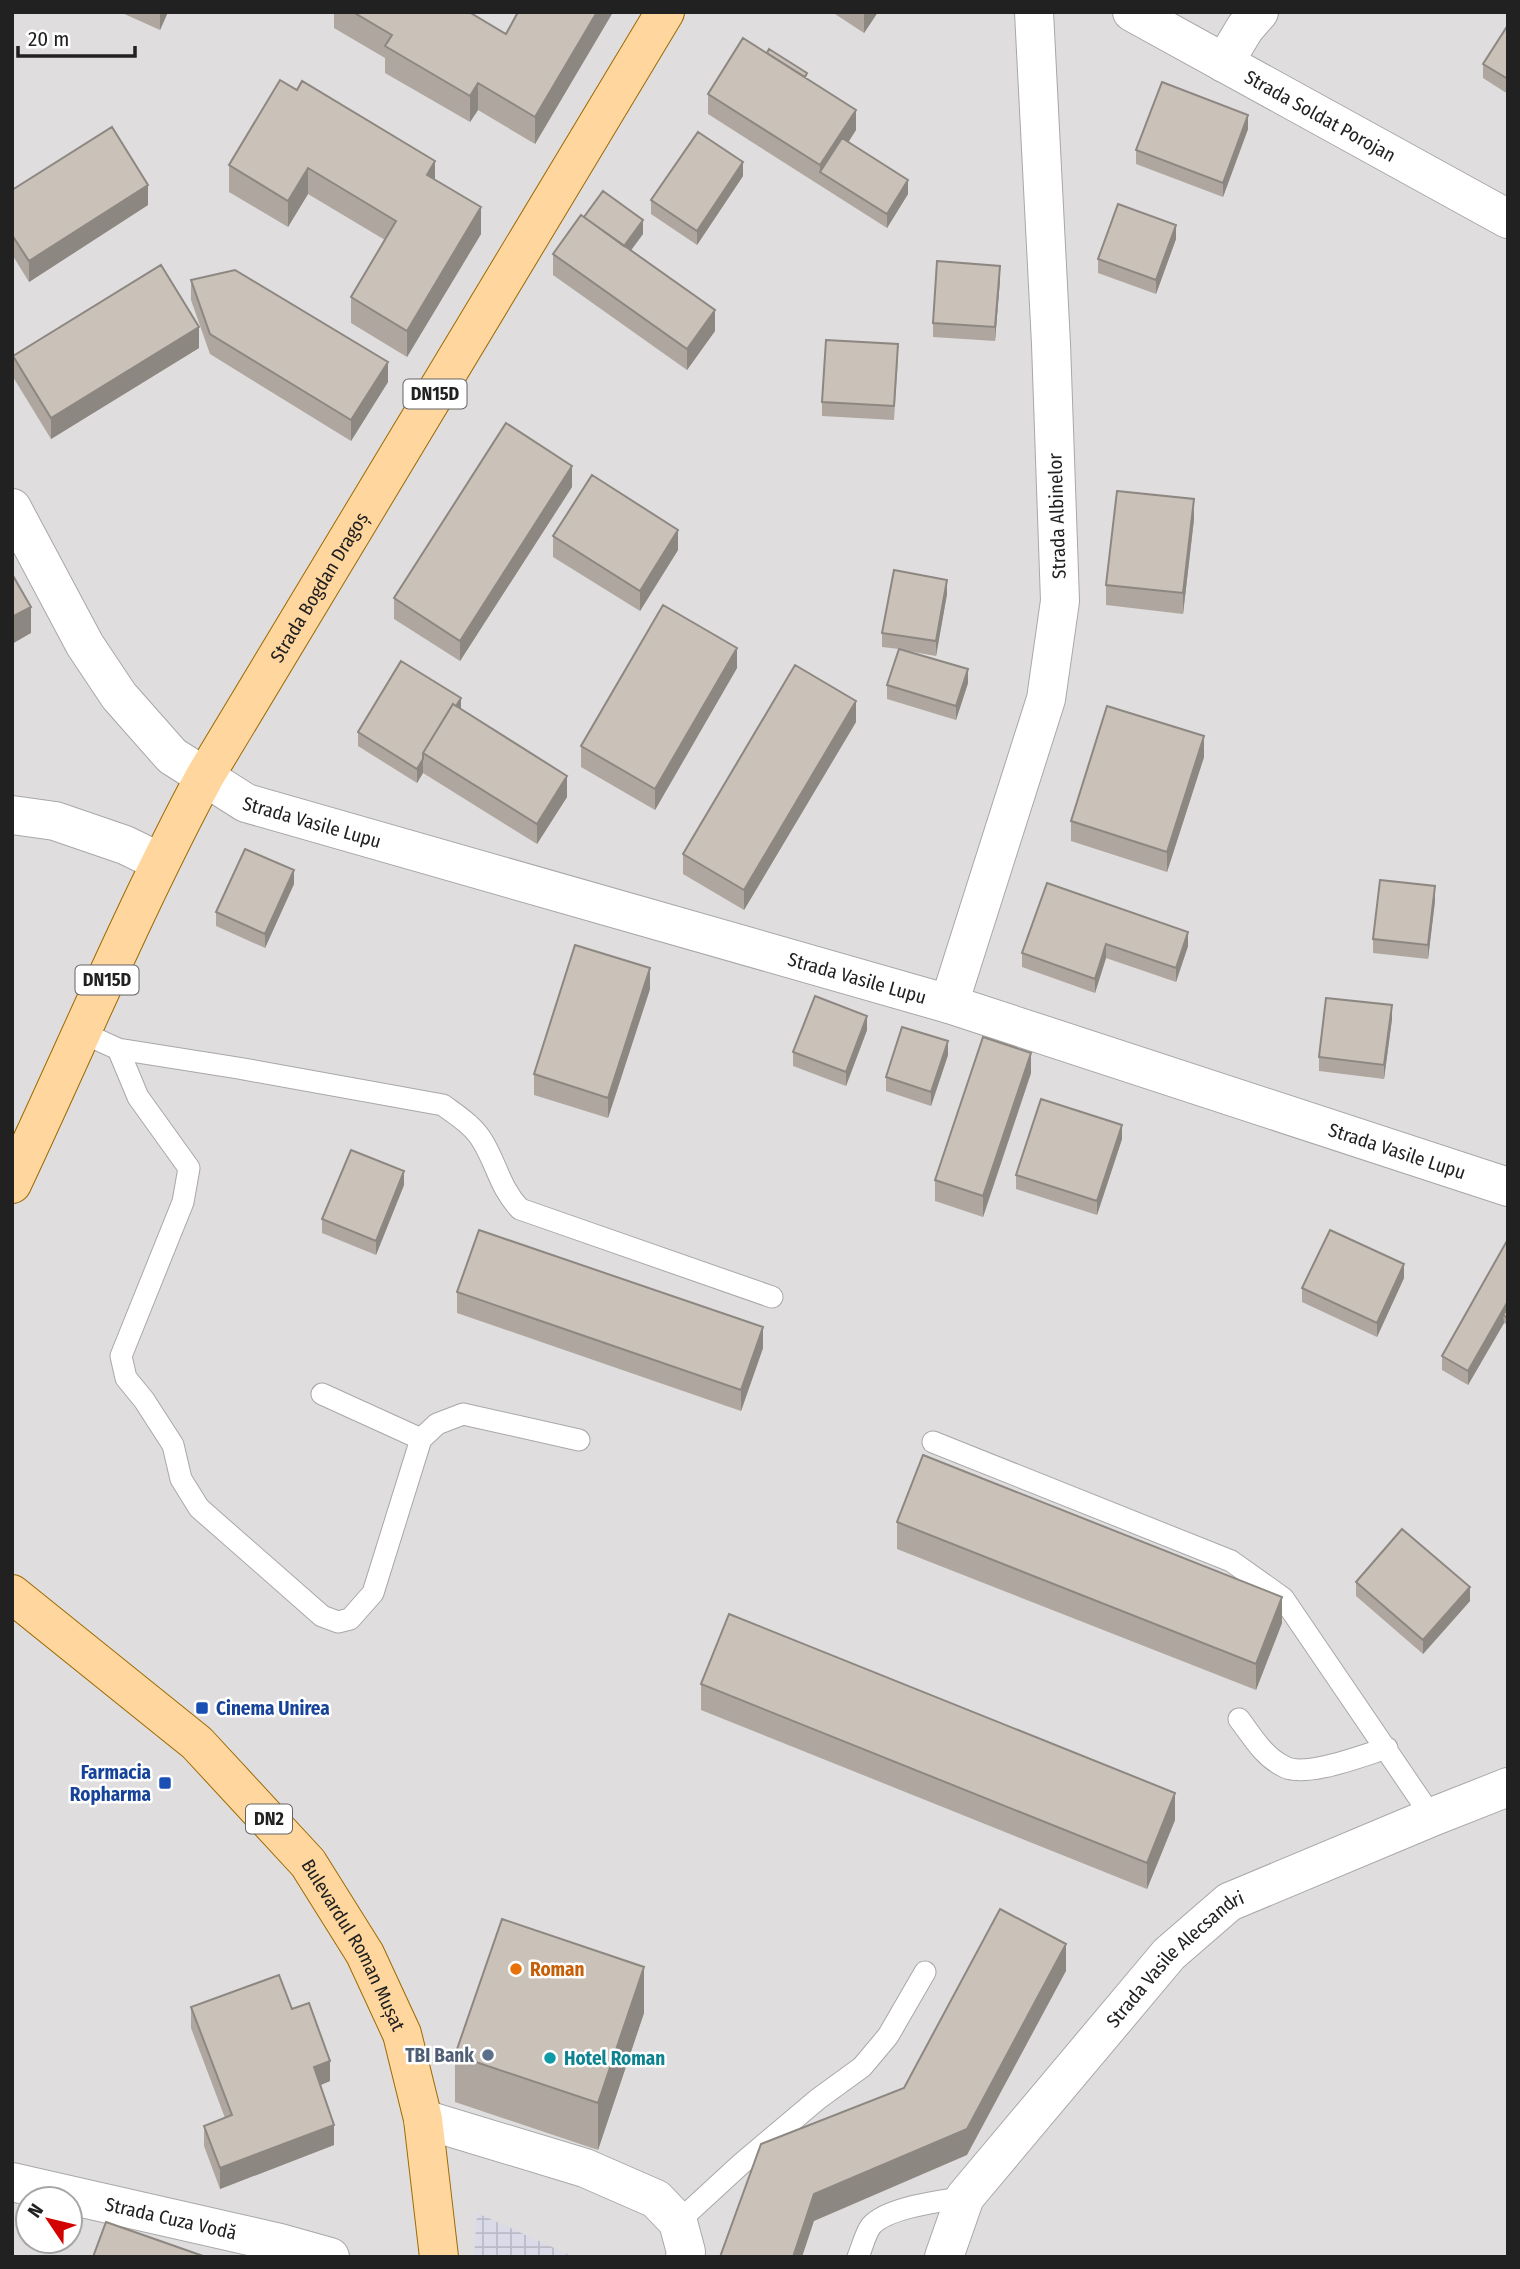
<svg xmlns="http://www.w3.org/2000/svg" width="1520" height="2269" font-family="'Fira Sans Condensed',sans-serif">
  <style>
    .residential { fill: #dfdddd; fill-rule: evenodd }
    .plaza { fill: url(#plaza-grid) }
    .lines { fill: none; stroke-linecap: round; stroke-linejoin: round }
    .service-casing { stroke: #a8a8a8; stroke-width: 23 }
    .minor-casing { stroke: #a8a8a8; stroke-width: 40 }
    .primary-casing { stroke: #9d6a00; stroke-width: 40 }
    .service { stroke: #fff; stroke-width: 21 }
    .minor { stroke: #fff; stroke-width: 38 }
    .primary { stroke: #ffd69e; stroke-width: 38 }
    .wall { fill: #aea69f }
    .shaded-wall { fill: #8d8782 }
    .building { fill: #cac1b9; stroke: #8d8782; stroke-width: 2 }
    .transit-dot { fill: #1a4fb4; stroke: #fff; stroke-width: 2.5 }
    .food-dot { fill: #e8710a; stroke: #fff; stroke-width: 2.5 }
    .service-dot { fill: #5c6f8a; stroke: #fff; stroke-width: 2.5 }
    .culture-dot { fill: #0f9aa8; stroke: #fff; stroke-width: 2.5 }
    .labels { text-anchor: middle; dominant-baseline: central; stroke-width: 5; stroke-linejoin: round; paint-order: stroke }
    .shield { fill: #fff; stroke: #646464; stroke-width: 2 }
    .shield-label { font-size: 18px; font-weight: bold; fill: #212121 }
    .street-label { font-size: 19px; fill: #212121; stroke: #fff }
    .transit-label { font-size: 19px; font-weight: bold; fill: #164399; stroke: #fff; text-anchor: start }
    .food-label { font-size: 19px; font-weight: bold; fill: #c56008; stroke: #fff; text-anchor: start }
    .service-label { font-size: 19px; font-weight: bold; fill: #4e5e75; stroke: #fff; text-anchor: end }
    .culture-label { font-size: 19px; font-weight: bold; fill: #0d838f; stroke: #fff; text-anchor: start }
  </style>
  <defs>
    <pattern id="plaza-grid" width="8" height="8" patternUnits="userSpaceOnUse" patternTransform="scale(1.75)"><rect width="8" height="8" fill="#dadae8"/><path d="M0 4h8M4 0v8" fill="none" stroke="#bbbbc7"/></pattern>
  </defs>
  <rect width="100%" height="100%" fill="#f2eee6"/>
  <path class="residential" d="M12 12H1508V2257H12ZM28 2199H70V2241H28Z"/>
  <path class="plaza" d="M477 2213 574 2257H474Z"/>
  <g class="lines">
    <defs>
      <path id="service" d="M83 1033 118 1049 138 1097 189 1168 183 1202 121 1356 126 1378 144 1400 173 1445 181 1479 199 1508 322 1616 338 1622 350 1619 373 1593 421 1439 437 1424 463 1414 579 1440
        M118 1049 238 1068 443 1105C458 1116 474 1126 483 1142 497 1165 500 1188 520 1209L772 1297
        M322 1394 421 1439
        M933 1442 1231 1561 1283 1598 1432 1817
        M1239 1719C1252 1736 1263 1756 1283 1766 1304 1779 1364 1755 1387 1748
        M678 2222 741 2164 818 2099 862 2067 888 2036 925 1972
        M858 2257C862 2248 865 2234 871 2226 887 2207 942 2201 965 2197"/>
      <g id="minor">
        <path id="s1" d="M1132 12 1508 219"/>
        <path d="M1224 63 1245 28 1259 12"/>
        <path id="s2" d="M12 508 85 645 119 696 172 756 246 803 949 1004 1508 1187"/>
        <path d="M12 815 55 821 125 845 160 862"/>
        <path d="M949 1004 1046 699 1060 601 1051 344 1034 12"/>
        <path d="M423 2119 585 2168 656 2199 678 2222 686 2252 685 2257"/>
        <path id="s3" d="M12 2182 280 2243 330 2257"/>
        <path id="s4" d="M944 2257 965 2197 1169 1954 1229 1902 1432 1817 1508 1787"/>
      </g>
      <g id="primary">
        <path id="s5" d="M12 1184C76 1048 134 909 205 776L665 12"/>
        <path id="s6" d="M12 1594 197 1743 308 1863 365 1954 402 2034 423 2119 439 2257"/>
      </g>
    </defs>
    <use href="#service" class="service-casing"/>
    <use href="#minor" class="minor-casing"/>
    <use href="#primary" class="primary-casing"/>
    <use href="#service" class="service"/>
    <use href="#minor" class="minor"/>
    <use href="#primary" class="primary"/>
  </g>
  <path class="wall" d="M120 12H168L160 30Z
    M334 12H469L506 34 518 12H613L535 144 478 110 470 122 385 73V58L334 28Z
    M832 12H878L864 33Z
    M1508 25V94L1483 78V64Z
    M807 79 856 130 848 142 908 194 887 228 708 114V94Z
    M280 80 435 180 481 234 407 357 351 323V297L385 240 308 194 288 227 229 192V165Z
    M1248 129 1223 197 1136 164V150Z
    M743 176 697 245 651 214V200Z
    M12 190 148 205 29 282 13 256 12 270Z
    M584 217 643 234 631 250 715 331 687 370 553 275V254Z
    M1176 239 1156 294 1098 273V259Z
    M191 280 388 382 351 441 210 354 191 300Z
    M1000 280 995 341 933 337V323Z
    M199 348 51 439 13 377V356Z
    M898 358 894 420 822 416V402Z
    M572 487 460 661 394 619V598Z
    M1194 519 1183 614 1106 605V585Z
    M553 536 678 550 640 611 553 557Z
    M947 594 936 656 902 650 968 683 956 720 887 699V685L899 649 882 647V633Z
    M737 668 655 810 581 767V746Z
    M461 709 567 797 537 844 423 773 417 783 358 746V732Z
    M856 722 744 910 683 874V854Z
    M1204 757 1167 872 1071 841V821Z
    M1047 883 1188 946 1176 982 1106 958 1095 993 1022 967V953Z
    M294 884 265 948 216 926V912Z
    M1435 901 1428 959 1373 953V939Z
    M650 989 608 1118 534 1095V1074Z
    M1392 1019 1384 1079 1319 1071V1057Z
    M867 1030 846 1086 793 1066V1052Z
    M948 1055 931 1106 886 1091V1077Z
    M1031 1073 983 1217 935 1201V1180Z
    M1122 1139 1097 1215 1016 1189V1175Z
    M404 1185 376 1255 322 1233V1219Z
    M1508 1239V1325L1504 1323 1468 1385 1442 1370V1356Z
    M1404 1278 1377 1337 1302 1302V1288Z
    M457 1292 763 1348 741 1411 457 1313Z
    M897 1522 1282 1623 1256 1690 897 1549Z
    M1356 1582 1470 1601 1423 1654 1356 1596Z
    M701 1684 1175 1820 1147 1889 701 1710Z
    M191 2007 292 2009 330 2081 320 2085 334 2145 220 2189 204 2146V2126L225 2118 191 2028Z
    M644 2013 598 2150 455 2102V2055Z"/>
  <path class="shaded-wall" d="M160 12H168L160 30Z
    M597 12H613L535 144V117Z
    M878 12 864 33V13Z
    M478 83V110L470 122V96Z
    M856 110V130L827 176 820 172V165Z
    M1248 115V129L1223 197V183Z
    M435 161V188L427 175Z
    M743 162V176L697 245V231Z
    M308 168V194L288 227V201Z
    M908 180V194L887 228V214Z
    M148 185V205L29 282V261Z
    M481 207V234L407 357V331Z
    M643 220V234L621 264V250Z
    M1176 225V239L1156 294V280Z
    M1000 266V280L995 341V327Z
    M715 310V331L687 370V349Z
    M199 327V348L51 439V418Z
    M388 362V382L351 441V420Z
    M572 466V487L460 661V641Z
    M1194 499V519L1183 614V593Z
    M678 530V550L640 611V591Z
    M947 580V594L936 656V641Z
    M31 607V633L12 644V617Z
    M737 648V668L655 810V789Z
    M968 669V683L956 720V706Z
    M461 698V712L426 755Z
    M856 701V722L744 910V890Z
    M1204 736V757L1167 872V852Z
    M423 759V773L417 783V769Z
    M567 776V797L537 844V824Z
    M294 870V884L265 948V934Z
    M1435 886V901L1428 959V945Z
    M1188 932V946L1176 982V968Z
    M1106 944V958L1095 993V979Z
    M650 968V989L608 1118V1098Z
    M1392 1005V1019L1384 1079V1065Z
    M867 1016V1030L846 1086V1072Z
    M948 1041V1055L931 1106V1092Z
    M1031 1053V1073L983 1217V1196Z
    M1122 1125V1139L1097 1215V1201Z
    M404 1171V1185L376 1255V1241Z
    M1404 1264V1278L1377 1337V1323Z
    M1508 1301V1315H1503L1504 1323 1468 1385V1371Z
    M763 1327V1348L741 1411V1390Z
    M1470 1587V1601L1423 1654V1640Z
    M1282 1597V1623L1256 1690V1664Z
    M1175 1793V1820L1147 1889V1863Z
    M1066 1944V1971L967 2155 814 2221 802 2257H793L814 2194Z
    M644 1967V2013L598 2150V2103Z
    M330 2061V2081L314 2088V2067Z
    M334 2125V2145L220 2189V2168Z"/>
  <path class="building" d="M353 12H469L506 34 518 12H597L535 117 478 83 470 96 385 46 392 35Z
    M1508 25V79L1483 64Z
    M743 38 856 110 820 165 708 94Z
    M769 49 807 73 805 77 767 53Z
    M280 80 297 90 302 81 435 161 427 175 481 207 407 331 351 297 396 221 308 168 288 201 229 165Z
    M1162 82 1248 115 1223 183 1136 150Z
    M112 127 148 185 29 261 12 235V190Z
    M698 132 743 162 697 231 651 200Z
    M842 138 908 180 887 214 820 172Z
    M603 191 643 220 624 246 584 217Z
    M1118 204 1176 225 1156 280 1098 259Z
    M581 215 715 310 687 349 553 254Z
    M937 261 1000 266 995 327 933 323Z
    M161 265 199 327 51 418 13 356Z
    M235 270 388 362 351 420 210 334 191 280Z
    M826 340 898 344 894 406 822 402Z
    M506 423 572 466 460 641 394 598Z
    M592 475 678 530 640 591 553 536Z
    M1117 491 1194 499 1183 593 1106 585Z
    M894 570 947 580 936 641 882 633Z
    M12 574 31 607 12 617Z
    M663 605 737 648 655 789 581 746Z
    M899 649 968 669 956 706 887 685Z
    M401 661 461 698 456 706 453 704 423 753V759L417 769 358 732Z
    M795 665 856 701 744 890 683 854Z
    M453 704 567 776 537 824 423 753Z
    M1107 706 1204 736 1167 852 1071 821Z
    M245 849 294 870 265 934 216 912Z
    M1380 880 1435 886 1428 945 1373 939Z
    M1047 883 1188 932 1176 968 1106 944 1095 979 1022 953Z
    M575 945 650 968 608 1098 534 1074Z
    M815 996 867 1016 846 1072 793 1052Z
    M1326 998 1392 1005 1384 1065 1319 1057Z
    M902 1027 948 1041 931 1092 886 1077Z
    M983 1037 1031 1053 983 1196 935 1180Z
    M1041 1099 1122 1125 1097 1201 1016 1175Z
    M351 1150 404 1171 376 1241 322 1219Z
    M479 1230 763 1327 741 1390 457 1292Z
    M1330 1230 1404 1264 1377 1323 1302 1288Z
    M1508 1239V1301L1468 1371 1442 1356Z
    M1508 1308V1318L1503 1315Z
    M923 1455 1282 1597 1256 1664 897 1522Z
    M1402 1529 1470 1587 1423 1640 1356 1582Z
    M729 1614 1175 1793 1147 1863 701 1684Z
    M1000 1909 1066 1944 967 2129 814 2194 793 2257H720L761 2144 904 2088Z
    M502 1919 644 1967 598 2103 455 2055Z
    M279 1975 292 2009 309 2003 330 2061 314 2067 334 2125 220 2168 204 2126 232 2115 191 2007Z
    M106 2222 206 2257H93Z"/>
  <g class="transit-dot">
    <rect x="195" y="1701" width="14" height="14" rx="3.5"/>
    <rect x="158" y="1776" width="14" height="14" rx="3.5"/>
  </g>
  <circle class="food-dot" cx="516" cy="1969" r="7"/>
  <circle class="service-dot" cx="488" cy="2055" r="7"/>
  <circle class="culture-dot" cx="550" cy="2058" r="7"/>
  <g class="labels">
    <g class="shield">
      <rect x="403.5" y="379.5" width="63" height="29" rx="5"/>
      <rect x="75.5" y="965.5" width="63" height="29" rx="5"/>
      <rect x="246" y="1804.5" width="46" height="29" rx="5"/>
    </g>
    <g class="shield-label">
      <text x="435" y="394">DN15D</text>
      <text x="107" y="980">DN15D</text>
      <text x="269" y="1819">DN2</text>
    </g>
    <g class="street-label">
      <text stroke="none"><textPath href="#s1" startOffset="215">Strada Soldat Porojan</textPath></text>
      <text transform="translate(1057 516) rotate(-92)">Strada Albinelor</text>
      <text stroke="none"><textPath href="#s5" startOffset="672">Strada Bogdan Dragoș</textPath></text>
      <text stroke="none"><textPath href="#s2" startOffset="453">Strada Vasile Lupu</textPath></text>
      <text stroke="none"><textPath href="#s2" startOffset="1020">Strada Vasile Lupu</textPath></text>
      <text stroke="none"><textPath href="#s2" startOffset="1587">Strada Vasile Lupu</textPath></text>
      <text stroke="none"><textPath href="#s6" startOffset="495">Bulevardul Roman Mușat</textPath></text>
      <text stroke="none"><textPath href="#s4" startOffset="382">Strada Vasile Alecsandri</textPath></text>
      <text stroke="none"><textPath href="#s3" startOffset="163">Strada Cuza Vodă</textPath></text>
    </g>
    <g class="transit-label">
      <text x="216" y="1708">Cinema Unirea</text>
      <text x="151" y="1772" text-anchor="end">Farmacia<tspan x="151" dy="22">Ropharma</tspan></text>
    </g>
    <g class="food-label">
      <text x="530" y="1969">Roman</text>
    </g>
    <g class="service-label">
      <text x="474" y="2055">TBI Bank</text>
    </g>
    <g class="culture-label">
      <text x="564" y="2058">Hotel Roman</text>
    </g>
  </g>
  <rect width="1520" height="2269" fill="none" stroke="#212121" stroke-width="28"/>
  <g transform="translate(49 2220) rotate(305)"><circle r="33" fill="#ffffff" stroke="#a6a6a6" stroke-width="2"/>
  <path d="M0-5L12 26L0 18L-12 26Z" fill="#d10200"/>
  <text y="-10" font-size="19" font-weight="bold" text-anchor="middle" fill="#212121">N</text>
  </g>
  <path d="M18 46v10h117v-10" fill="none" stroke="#212121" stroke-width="3.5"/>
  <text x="28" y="46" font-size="21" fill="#212121" stroke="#ffffff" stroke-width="5" paint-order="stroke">20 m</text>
</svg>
